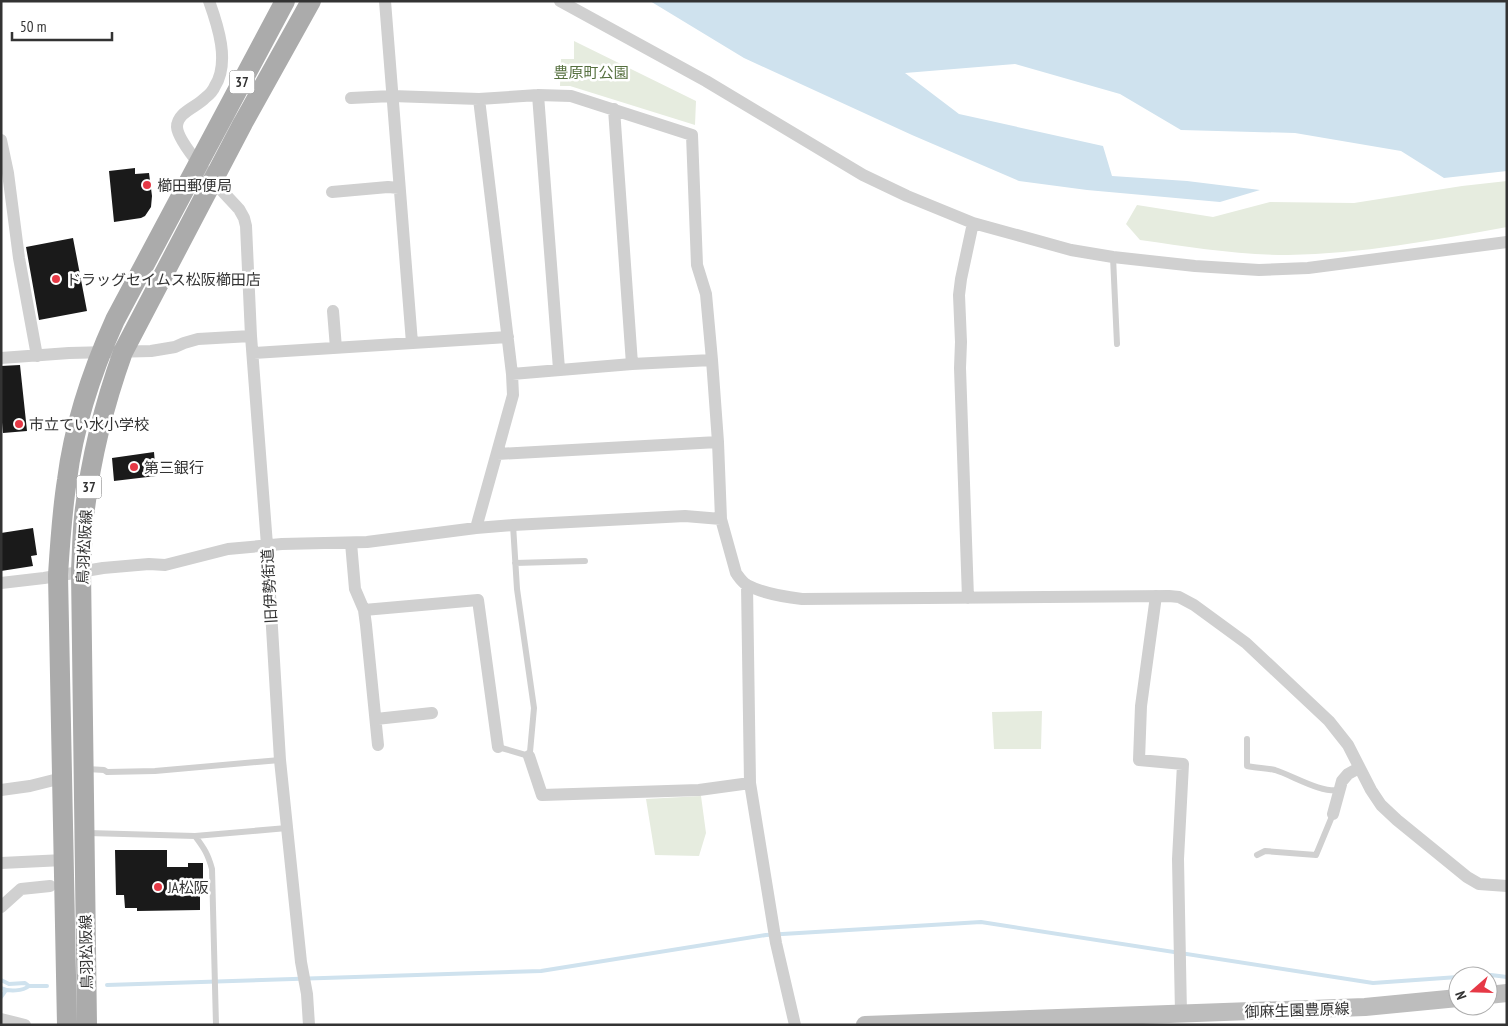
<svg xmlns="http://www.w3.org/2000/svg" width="1508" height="1026" font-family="'PT Sans Narrow','Noto Sans JP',sans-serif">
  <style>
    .green { fill: #e6ecdf }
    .water { fill: #cfe2ee }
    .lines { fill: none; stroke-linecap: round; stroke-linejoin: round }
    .stream { stroke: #cfe2ee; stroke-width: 4 }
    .building { fill: #1a1a1a }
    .service { stroke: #d0d0d0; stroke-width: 6 }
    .minor { stroke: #d0d0d0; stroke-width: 12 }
    .secondary { stroke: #bdbdbd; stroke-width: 18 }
    .primary { stroke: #ababab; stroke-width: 20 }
    .poi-dot { fill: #e63946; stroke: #fff; stroke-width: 2 }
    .labels { text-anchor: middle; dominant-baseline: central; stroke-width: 5; stroke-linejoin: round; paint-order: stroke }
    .shield { fill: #fff; stroke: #707070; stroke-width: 1 }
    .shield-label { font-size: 14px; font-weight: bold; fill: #333 }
    .park-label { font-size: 15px; fill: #56703f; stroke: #fff }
    .poi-label { font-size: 15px; fill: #333; stroke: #fff; text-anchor: start }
    .street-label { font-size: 15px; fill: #333; stroke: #fff }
  </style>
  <rect width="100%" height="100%" fill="#fff"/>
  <path class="green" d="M574 41 696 101 695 125 570 86H560L561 59H574Z
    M1507 181V227C1434 240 1361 254 1288 255 1238 255 1189 247 1140 240L1126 224 1137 205 1213 217 1270 202 1354 203 1462 186Z
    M1042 711 1041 749H994L992 712Z
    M701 796 706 833 699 856 655 855 646 799Z"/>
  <path class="water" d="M650 1H1507V171L1444 178 1401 151 1295 133 1181 130 1120 94 1015 64 905 73 959 114 1103 146 1112 176 1187 181 1260 190 1220 202 1087 190 1019 181 912 135 744 58Z"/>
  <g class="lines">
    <path class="stream" d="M1474 976 1491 975 1507 977
      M1 980 9 984 25 983 29 986
      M107 985 541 971 766 935 981 922 1373 983 1458 977
      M1 988C9 992 23 991 29 986H47
      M1 997 6 990"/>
  </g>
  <path class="building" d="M135 168V174L149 173 152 196 151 207 145 216 141 218 114 222 109 171Z
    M73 238 87 311 39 320 26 247Z
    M20 365 27 431 3 433 1 412V366Z
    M154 452 156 476 114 481 112 458Z
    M33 528 37 555 31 556 33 566 1 571V533Z
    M115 850H167V867H188V863H203V879H200V910L137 911V908H125L124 895H116Z"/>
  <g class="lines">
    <path class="service" d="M1113 257 1117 344
      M515 563 585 561
      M1247 739V766C1256 768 1267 768 1275 770 1294 776 1320 793 1340 790
      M498 747 529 756 530 752 534 708 517 589 513 525
      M87 769 104 770 107 772 155 771 280 760
      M88 833 195 836C204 848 208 854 212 869L216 1025
      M195 836 287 828
      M1257 855 1265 851 1316 855 1333 814"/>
    <path class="minor" d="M209 1C218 26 230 62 215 86 213 91 209 95 205 98 197 107 177 112 177 127 178 145 225 194 239 209L244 218 246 226 251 336 267 545 280 760 301 962 307 994 309 1025
      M385 1 412 343
      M560 1 706 81 863 175 907 196 973 223 1071 250 1113 257 1195 266 1259 270 1308 268 1507 242
      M538 95 559 369
      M351 98 392 96 479 99
      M614 109 632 364
      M1 140 8 173 19 258 37 356
      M332 192 388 187 399 188
      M333 311 336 348
      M253 353 508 337
      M1 358 69 353 151 351 175 347 184 343 198 339 251 336
      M512 374 632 364 712 360
      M497 454 718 442
      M476 528 513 395 512 374 479 99 538 95 571 96 692 135 697 265 706 294 712 360 718 442 721 519 736 573C739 577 742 582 747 585 762 593 785 597 802 599L1169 596 1179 597 1194 605 1246 643 1329 721 1348 745 1371 790 1381 805 1397 820 1467 877 1479 884 1507 886
      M351 543 355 589 364 610 366 625 378 745
      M1 583 44 578 103 568 149 564 165 565 228 549 282 544 367 542 476 528 513 525 685 516 721 519
      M747 585 750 783 776 943 795 1025
      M1156 596 1141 706 1139 760 1183 764 1178 859 1181 1014
      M968 598 960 368 961 342 959 295 961 279 973 223
      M364 610 478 600 498 747
      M376 719 432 713
      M529 756 542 795 699 790 750 783
      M1 790 30 786 62 778
      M1333 814 1342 781 1348 774 1359 768
      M1 863 64 860
      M1 907 21 889 50 886
      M1 1019 25 1025"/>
    <path class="secondary" d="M1488 995 1507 993
      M865 1025 1365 1007 1458 998"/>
    <path class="primary" d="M67 1025 58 575C60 543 62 511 67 480 74 424 92 371 115 320L285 1
      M87 1025 81 571C82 553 82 535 84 517 90 461 104 405 123 352L243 123 311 1"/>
  </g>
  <g class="poi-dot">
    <circle cx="147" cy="185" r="5"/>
    <circle cx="56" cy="279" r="5"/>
    <circle cx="19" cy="424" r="5"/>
    <circle cx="134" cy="467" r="5"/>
    <circle cx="158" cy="887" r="5"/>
  </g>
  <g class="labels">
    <g class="shield">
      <rect x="229.5" y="70.5" width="25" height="23" rx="4"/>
      <rect x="76.5" y="475.5" width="25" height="23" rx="4"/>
    </g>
    <g class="shield-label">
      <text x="242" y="82">37</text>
      <text x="89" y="487">37</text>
    </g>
    <g class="park-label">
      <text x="591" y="72">豊原町公園</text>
    </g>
    <g class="poi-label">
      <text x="157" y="185">櫛田郵便局</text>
      <text x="66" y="279">ドラッグセイムス松阪櫛田店</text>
      <text x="29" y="424">市立てい水小学校</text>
      <text x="144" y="467">第三銀行</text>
      <text x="168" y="887">JA松阪</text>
    </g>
    <g class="street-label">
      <text transform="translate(84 547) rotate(-87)">鳥羽松阪線</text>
      <text transform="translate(269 586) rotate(-93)">旧伊勢街道</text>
      <text transform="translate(86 952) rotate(-91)">鳥羽松阪線</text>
      <text transform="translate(1297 1010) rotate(-2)">御麻生園豊原線</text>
    </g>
  </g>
  <rect width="1508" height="1026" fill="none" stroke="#333333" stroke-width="5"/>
  <g transform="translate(1473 991) rotate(250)"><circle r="24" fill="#ffffff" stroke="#adadad"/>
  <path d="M0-4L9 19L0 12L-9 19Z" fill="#e63946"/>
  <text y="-8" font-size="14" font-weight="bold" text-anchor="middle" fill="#333333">N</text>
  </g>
  <path d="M12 32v8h100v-8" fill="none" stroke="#333333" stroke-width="2.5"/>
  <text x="20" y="32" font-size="15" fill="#333333" stroke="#ffffff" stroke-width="4" paint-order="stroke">50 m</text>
</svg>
